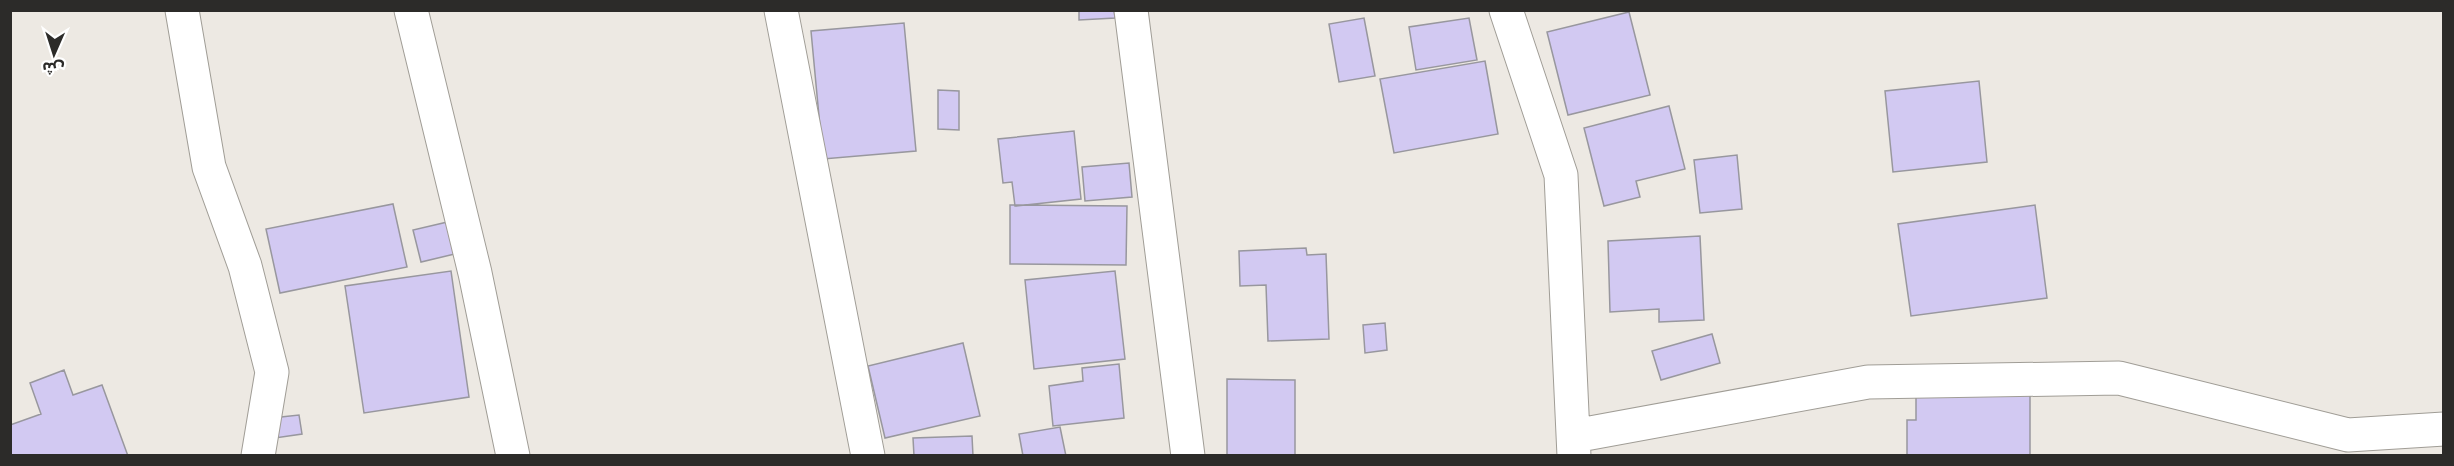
<svg xmlns="http://www.w3.org/2000/svg" width="2454" height="466" font-family="'Alegreya Sans','Noto Sans Arabic',sans-serif">
  <style>
    .building { fill: #d2c9f2; stroke: #98979e; stroke-width: 1.5 }
    .lines { fill: none; stroke-linecap: round; stroke-linejoin: round }
    .minor-casing { stroke: #a09d96; stroke-width: 35 }
    .minor { stroke: #fff; stroke-width: 33 }
  </style>
  <rect width="100%" height="100%" fill="#ede9e3"/>
  <path class="building" d="M1079 10H1114L1115 18 1079 20Z
    M1629 12 1650 95 1568 115 1547 32Z
    M1364 18 1375 76 1339 82 1329 24Z
    M1469 18 1477 60 1416 70 1409 27Z
    M904 23 916 151 823 159 811 31Z
    M1485 61 1498 134 1394 153 1380 79Z
    M1979 81 1987 162 1893 172 1885 91Z
    M938 90 959 91V130L938 129Z
    M1669 106 1685 169 1636 181 1640 197 1604 206 1584 128Z
    M1074 131 1081 199 1015 206 1012 182 1003 183 998 139Z
    M1737 155 1742 209 1700 213 1694 160Z
    M1129 163 1132 197 1085 201 1082 167Z
    M393 204 407 267 280 293 266 229Z
    M1010 205 1127 206 1126 265 1010 264Z
    M2035 205 2047 298 1911 316 1898 224Z
    M456 220 463 252 421 262 413 230Z
    M1700 236 1704 320 1659 322V309L1610 312 1608 241Z
    M1306 248 1307 255 1326 254 1329 339 1268 341 1266 285 1240 286 1239 251Z
    M451 271 469 397 364 413 345 286Z
    M1115 271 1125 359 1034 369 1025 280Z
    M1385 323 1387 350 1365 353 1363 325Z
    M1712 334 1720 363 1661 380 1652 351Z
    M963 343 980 416 885 438 868 366Z
    M1119 364 1124 418 1053 426 1049 386 1083 381 1082 368Z
    M64 370 73 395 102 385 128 456H10V425L41 414 30 383Z
    M1227 379 1295 380V456H1227Z
    M1916 389H2030V456H1907V420H1916Z
    M299 415 302 434 275 438 272 418Z
    M1060 427 1066 456H1023L1019 434Z
    M972 436 973 456H914L913 438Z"/>
  <g class="lines">
    <defs>
      <path id="minor" d="M182 10 209 167 245 266 272 372 258 456
        M411 10 475 273 513 456
        M781 10 868 456
        M1131 10 1188 456
        M1506 10 1561 175 1574 456
        M1574 436 1868 382 2119 378 2348 435 2444 429"/>
    </defs>
    <use href="#minor" class="minor-casing"/>
    <use href="#minor" class="minor"/>
  </g>
  <rect width="2454" height="466" fill="none" stroke="#2c2b29" stroke-width="24"/>
  <g transform="translate(54 54) rotate(183)" stroke="#ffffff" stroke-width="4.5" paint-order="stroke">
  <path d="M0-4.5L10 22L0 15L-10 22Z" fill="#2c2b29"/>
  <text y="-9" font-size="16" font-weight="bold" text-anchor="middle" fill="#2c2b29">ش</text>
  </g>
</svg>
